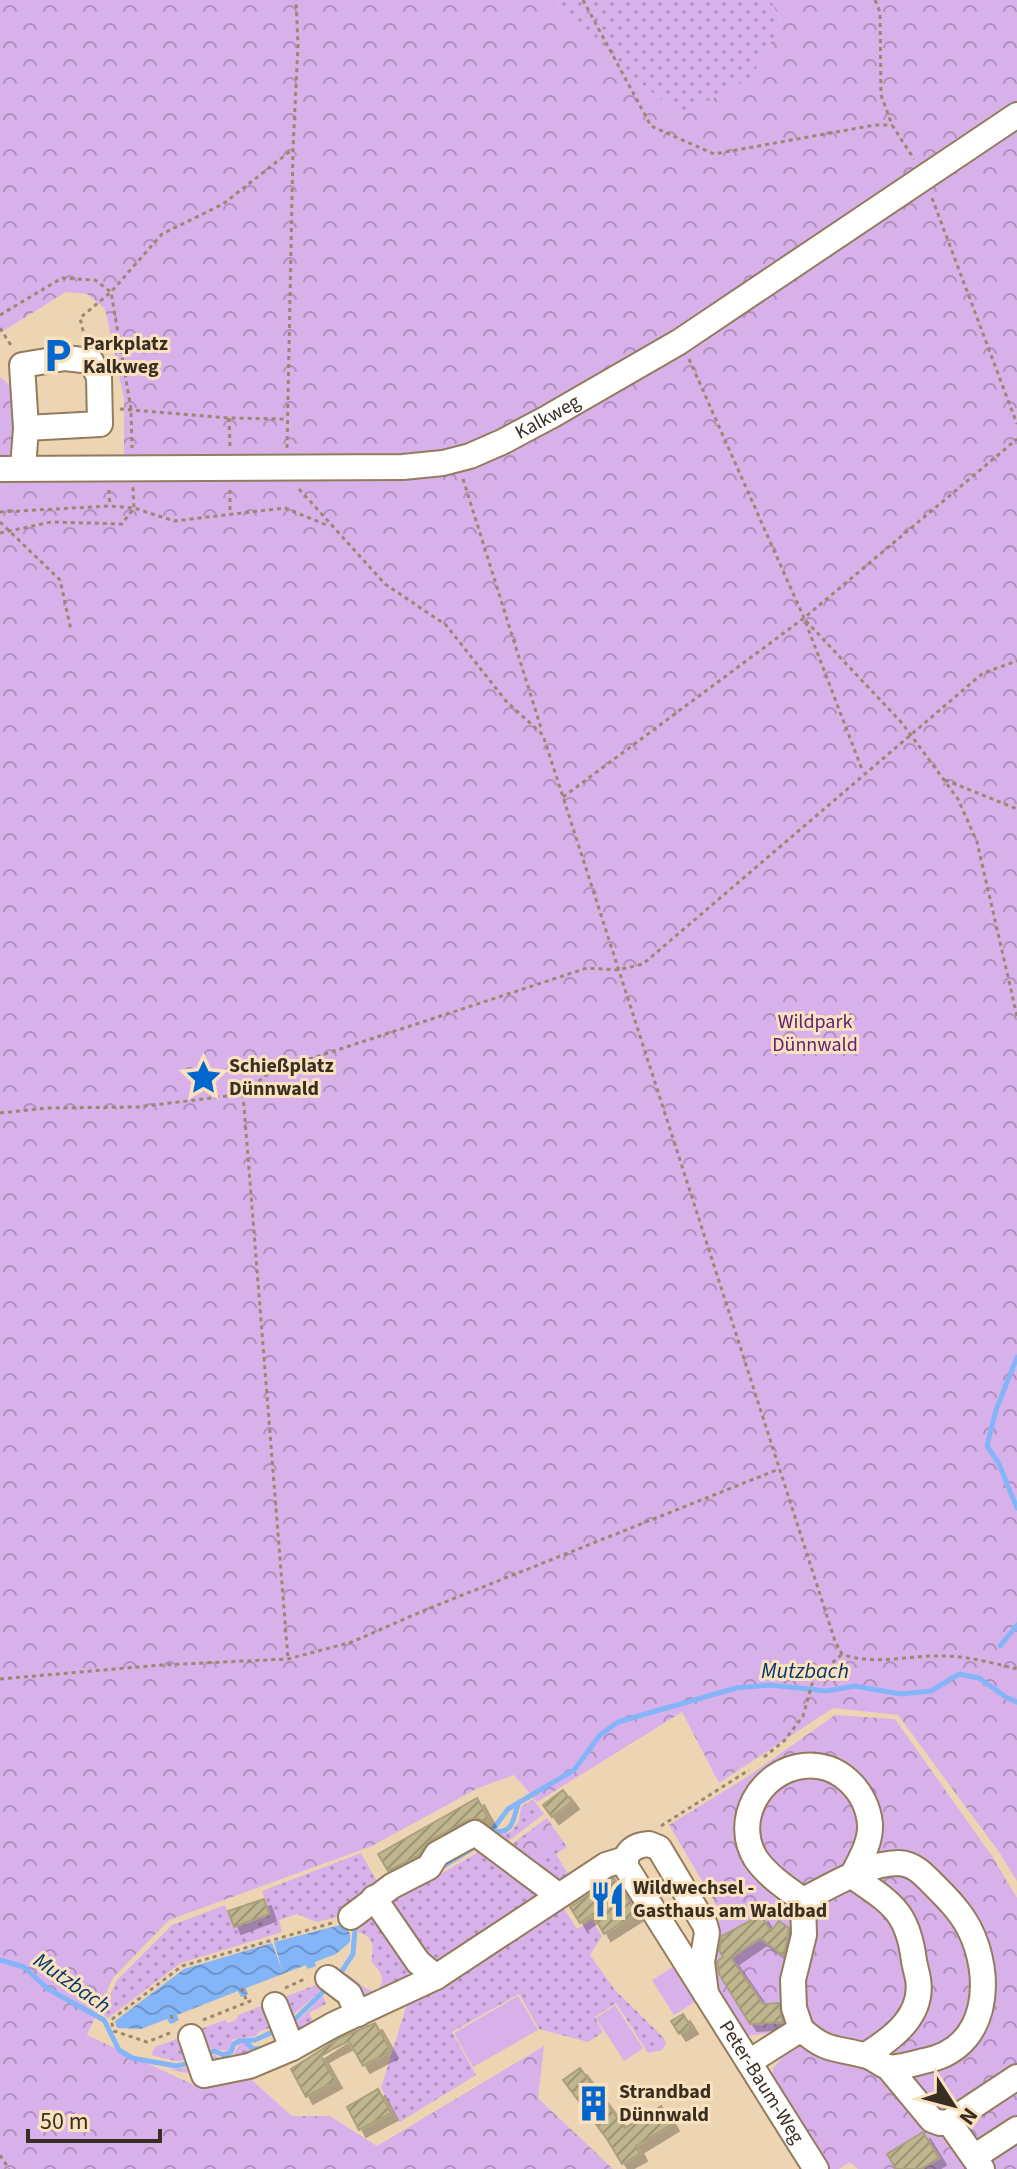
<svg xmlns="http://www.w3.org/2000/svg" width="1017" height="2169" font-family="'Source Sans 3',sans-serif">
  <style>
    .grass { fill: url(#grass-dots) }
    .forest { fill: url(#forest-crowns) }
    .pitch { fill: #d9b1ea }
    .water { fill: url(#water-waves) }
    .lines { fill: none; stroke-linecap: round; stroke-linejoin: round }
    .stream { stroke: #84b5f9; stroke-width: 5 }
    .building { fill: url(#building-hatch); stroke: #a9a07b; stroke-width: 2; filter: url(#shadow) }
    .minor-casing { stroke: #927c5c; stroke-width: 28 }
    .path { stroke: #9a8870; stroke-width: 3; stroke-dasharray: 4 4; stroke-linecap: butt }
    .minor { stroke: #fff; stroke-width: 24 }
    .labels { text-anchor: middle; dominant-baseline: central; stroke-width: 6; stroke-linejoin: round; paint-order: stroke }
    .poi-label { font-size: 20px; font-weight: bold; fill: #382e21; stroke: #fbe2bf; text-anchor: start }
    .street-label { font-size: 20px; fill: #382e21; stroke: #fbe2bf }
    .park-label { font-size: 20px; fill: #5f2274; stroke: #fbe2bf }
    .water-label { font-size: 22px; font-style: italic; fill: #043670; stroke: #fbe2bf }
  </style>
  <defs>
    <pattern id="grass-dots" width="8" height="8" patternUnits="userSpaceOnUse" patternTransform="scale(2)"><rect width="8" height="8" fill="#d9b1ea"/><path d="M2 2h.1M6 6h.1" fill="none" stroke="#b190bd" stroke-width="1.8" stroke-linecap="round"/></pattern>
    <pattern id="forest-crowns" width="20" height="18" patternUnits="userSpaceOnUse" patternTransform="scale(2)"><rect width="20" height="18" fill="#d9b1ea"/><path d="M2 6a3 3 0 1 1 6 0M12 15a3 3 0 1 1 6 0" fill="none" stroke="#b190bd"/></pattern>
    <pattern id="water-waves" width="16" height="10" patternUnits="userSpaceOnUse" patternTransform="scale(2)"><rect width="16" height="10" fill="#84b5f9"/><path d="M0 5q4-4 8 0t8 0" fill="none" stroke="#6d94c9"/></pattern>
    <pattern id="building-hatch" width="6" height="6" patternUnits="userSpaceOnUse" patternTransform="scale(2)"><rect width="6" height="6" fill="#bfb690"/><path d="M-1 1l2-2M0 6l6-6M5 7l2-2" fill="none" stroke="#9c9475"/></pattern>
    <filter id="shadow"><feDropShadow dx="7" dy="7" stdDeviation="0" flood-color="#0004"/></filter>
  </defs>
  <rect width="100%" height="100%" fill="#edd5b3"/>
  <path class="grass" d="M558 0H771L781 23 752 77 680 116 559 14Z
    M533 1799 544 1814 499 1848 494 1835 511 1832 519 1821 521 1807Z
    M547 1818 549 1821 514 1848 538 1870 560 1837 567 1847 556 1854 571 1879 562 1888 505 1849Z
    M485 1845 548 1892 432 1968 389 1906 391 1902 477 1853Z
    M361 1853 381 1889 345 1915 317 1922 297 1914 279 1920 282 1932 181 1963 108 2018 102 2013 117 1980 172 1925 225 1905 233 1928 270 1915 262 1891Z
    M559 1901 577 1929 592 1920 602 1936 590 1955 615 1990 664 2038 666 2044 662 2050 648 2053 616 2003 595 2017 603 2032 588 2042 539 2029 519 1994 452 2032 476 2075 400 2122 381 2088 410 1994Z
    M376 1912 427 1974 367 2006 338 1983 347 1974 367 1989 377 1992C387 1979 381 1972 371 1961 374 1947 374 1935 357 1932Z
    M326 1981 329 1983 284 2023 277 2000Z
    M323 1996 326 2004 309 2013 314 2023 329 2017 332 2023C290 2046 216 2086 168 2069 194 2071 193 2059 215 2055L222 2060 232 2058 239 2044 245 2043C257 2056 263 2051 279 2046L281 2039 278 2033 283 2031 287 2039 290 2038 287 2029C302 2020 310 2007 323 1996Z
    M269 2003 281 2025 260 2031 256 2036 233 2039 229 2050C220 2052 215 2047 202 2049L195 2031 225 2020 228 2023 236 2020 238 2015Z
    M187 2035V2060L176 2061 151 2055 155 2047Z"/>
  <path class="forest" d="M0 0H558L559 14 680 116 752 77 781 23 771 0H1017V1881L999 1852 898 1715 833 1708 719 1783 682 1712 537 1802 514 1775 478 1788 372 1846 169 1920 113 1978 87 2035 194 2085 245 2074 292 2116H330L377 2146 544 2046 538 2098 613 2169H0V377L12 387 17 415 15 456 124 454V399L105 309 87 294 66 292 0 333Z
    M835 1715 895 1719 992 1856 1017 1898V2169H858L850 2162 839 2169H828L772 2079 773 2068 796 2043 782 2028 771 2033 746 2036 712 1978 713 1925 724 1918 669 1825 747 1777Z
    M549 1821 560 1837 538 1871 514 1848Z"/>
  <path class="pitch" d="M673 1967 695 2002 674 2015 652 1980Z
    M518 1996 538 2030 473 2067 454 2033Z
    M615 2005 643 2048 624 2061 596 2018Z"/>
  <path class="water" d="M344 1924 350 1934V1942L336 1954 315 1962 316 1966 308 1969 306 1965 246 1988 248 1994 241 1997 238 1991 177 2015 179 2020 170 2024 167 2019 141 2029 117 2028 115 2021 184 1969 272 1943 282 1970 274 1942Z"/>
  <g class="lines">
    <path class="stream" d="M1017 1357 996 1410 987 1446 999 1464 1017 1508
      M1000 1646 1017 1625
      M493 1831C515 1835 513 1816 519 1802
      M488 1836 508 1809 574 1770 600 1735 618 1722 736 1688 769 1685 827 1691 854 1686 901 1694 931 1691 959 1674 979 1678 1006 1697 1017 1702
      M438 1869 478 1845
      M0 1960 24 1967 48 1989 104 2020 119 2050 132 2058 176 2066 191 2063
      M338 1977 353 1954 355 1930 358 1924
      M290 2024 328 1987
      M245 2041 253 2049 264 2048
      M203 2055 214 2051 224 2055 231 2052 234 2044 239 2041 255 2040 277 2030"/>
  </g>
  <path class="building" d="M563 1790 572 1802 552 1817 543 1805Z
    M477 1798 489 1820 485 1822 477 1818 468 1820 429 1841 418 1856 388 1871 378 1854Z
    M614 1878 637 1913 604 1934 593 1914 580 1923 570 1907Z
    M264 1899 269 1914 234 1927 228 1911Z
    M761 1915 771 1931 779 1921 789 1928 784 1956 760 1938 731 1958 763 2004 779 2003 783 2022 750 2024 719 1974 717 1962 723 1957 719 1950 722 1936Z
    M683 2014 691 2027 679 2034 671 2021Z
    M375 2023 391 2051 363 2066 349 2041 335 2048 321 2056 335 2081 306 2097 291 2069 340 2038Z
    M580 2068 625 2128 661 2106 672 2124 636 2146 640 2154 622 2164 607 2139 563 2080Z
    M378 2089 391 2113 359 2130 347 2107Z
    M923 2132 939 2158 921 2169H896L887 2154Z"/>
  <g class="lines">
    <defs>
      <g id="minor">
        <path d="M23 468 26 428 100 424 99 377 91 361 65 358 22 365 26 428"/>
        <path id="s1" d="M0 469 403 467 443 463 470 456 502 442 549 417 679 342 1017 115"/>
        <path d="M649 1844 659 1848 705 1925 707 1933 702 1962 706 1994 626 1867C624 1851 635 1845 649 1844Z"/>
        <path d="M374 1898 418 1962 436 1977"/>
        <path d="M803 1900C786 1888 768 1876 756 1859 732 1821 760 1771 803 1766 838 1761 867 1791 870 1824 871 1843 860 1860 852 1876 891 1903 908 1911 914 1961 915 1967 917 1973 918 1979 924 2015 893 2038 866 2055"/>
        <path d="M351 1917 392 1886 429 1867 437 1854 475 1833 558 1895"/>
        <path d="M328 1978 349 1994 358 2014"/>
        <path id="s2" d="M706 1994 816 2169"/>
        <path d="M275 2005 292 2048"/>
        <path d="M801 2029 794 2008 793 1980 804 1935 803 1900"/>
        <path d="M191 2037 204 2075 249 2066 292 2048 333 2025 436 1977 606 1865 625 1859"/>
        <path d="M749 2062 801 2029C827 2053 836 2047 867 2056 874 2058 881 2065 888 2067 898 2069 915 2063 924 2061 989 2049 994 1977 969 1928 960 1911 947 1898 934 1885 924 1875 915 1864 899 1863 867 1863 831 1886 803 1900"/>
        <path d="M888 2067 932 2120 940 2123 949 2122 1017 2077"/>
        <path d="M949 2122 982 2169"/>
        <path d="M974 2157 1017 2129"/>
      </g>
    </defs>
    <use href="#minor" class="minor-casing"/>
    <path class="path" d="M583 0 651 126 714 154 875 125H892
      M875 0 880 12 881 95 892 125 914 159
      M932 198 1017 424
      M0 315 62 278 95 280 111 292 131 409 132 448
      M0 328 12 347
      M85 339 80 318 111 292 162 234 223 204 293 149
      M689 359 804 618 863 772
      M120 409 229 418 286 419
      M229 418 230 446
      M287 448 293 149 298 45 296 0
      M463 479 542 731
      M299 489 385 584 446 625 506 701 543 735 835 1641 842 1654C872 1666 910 1655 942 1656 967 1656 993 1663 1017 1669
      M109 490 110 506
      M230 490V512
      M0 512 110 506 134 508 174 521 285 508 329 526
      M0 522 60 580 71 630
      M0 533 51 522 122 524 134 508 133 487
      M806 621 902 723 958 799 977 842 1017 1016
      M945 780 1017 809
      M563 797 804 618 1017 439
      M243 1094 288 1659
      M0 1113 47 1108 138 1107 243 1094 270 1072 587 968 618 970 643 964 983 673 1017 661
      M0 1679 161 1665 288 1659 352 1642 425 1610 779 1469
      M764 1757 784 1741 803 1716 812 1684 816 1678 842 1654
      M661 1826 749 1770
      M242 1988 247 2002
      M285 1988 307 1978
      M171 2015 174 2023
      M203 2020 255 1999
      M170 2033 147 2042 114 2031 111 2020 182 1966 332 1923
      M0 2155 9 2169"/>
    <use href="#minor" class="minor"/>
  </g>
  <defs>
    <symbol id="parking-bare" viewBox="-9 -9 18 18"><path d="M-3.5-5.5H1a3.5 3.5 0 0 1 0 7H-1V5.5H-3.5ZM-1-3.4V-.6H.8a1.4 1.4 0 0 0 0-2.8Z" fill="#0166ce" stroke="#fbe2bf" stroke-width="2.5" paint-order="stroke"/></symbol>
    <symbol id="sight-bare" viewBox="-9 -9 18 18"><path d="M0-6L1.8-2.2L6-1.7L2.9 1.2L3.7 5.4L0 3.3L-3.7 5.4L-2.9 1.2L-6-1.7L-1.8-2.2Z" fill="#0166ce" stroke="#fbe2bf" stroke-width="2.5" paint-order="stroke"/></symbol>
    <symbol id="restaurant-bare" viewBox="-9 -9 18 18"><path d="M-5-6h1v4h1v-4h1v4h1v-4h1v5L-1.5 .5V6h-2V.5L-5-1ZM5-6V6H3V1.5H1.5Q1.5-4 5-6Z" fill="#0166ce" stroke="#fbe2bf" stroke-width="2.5" paint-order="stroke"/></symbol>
    <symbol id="building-bare" viewBox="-9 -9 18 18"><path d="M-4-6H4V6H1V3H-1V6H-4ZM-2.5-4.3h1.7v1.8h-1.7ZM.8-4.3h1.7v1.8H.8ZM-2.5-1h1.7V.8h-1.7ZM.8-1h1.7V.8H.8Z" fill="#0166ce" stroke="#fbe2bf" stroke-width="2.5" paint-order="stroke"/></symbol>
  </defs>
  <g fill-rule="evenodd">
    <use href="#parking-bare" x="32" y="330" width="51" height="51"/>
    <use href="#sight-bare" x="178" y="1052" width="51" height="51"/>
    <use href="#restaurant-bare" x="582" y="1874" width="51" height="51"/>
    <use href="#building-bare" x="568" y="2078" width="51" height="51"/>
  </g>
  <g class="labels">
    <g class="poi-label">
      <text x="83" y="344">Parkplatz<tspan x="83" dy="23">Kalkweg</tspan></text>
      <text x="229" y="1066">Schießplatz<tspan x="229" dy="23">Dünnwald</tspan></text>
      <text x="633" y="1888">Wildwechsel -<tspan x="633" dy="23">Gasthaus am Waldbad</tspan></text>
      <text x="619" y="2092">Strandbad<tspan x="619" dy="23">Dünnwald</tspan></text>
    </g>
    <g class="street-label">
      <text stroke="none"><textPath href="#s1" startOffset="558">Kalkweg</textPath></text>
      <text stroke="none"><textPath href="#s2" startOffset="104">Peter-Baum-Weg</textPath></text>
    </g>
    <g class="park-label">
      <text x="815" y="1022">Wildpark<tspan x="815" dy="23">Dünnwald</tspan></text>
    </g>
    <g class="water-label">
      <text x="805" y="1671">Mutzbach</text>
      <text transform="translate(72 1983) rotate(35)">Mutzbach</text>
    </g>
  </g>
  <g transform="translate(953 2105) rotate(126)" stroke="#fbe2bf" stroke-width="6" paint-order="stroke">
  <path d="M0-6L14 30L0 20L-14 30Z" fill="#382e21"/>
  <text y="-12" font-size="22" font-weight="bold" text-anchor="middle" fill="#382e21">N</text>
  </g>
  <path d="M28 2129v12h132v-12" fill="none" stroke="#382e21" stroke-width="4"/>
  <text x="40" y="2129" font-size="24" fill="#382e21" stroke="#fbe2bf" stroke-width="6" paint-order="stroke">50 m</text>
</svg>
